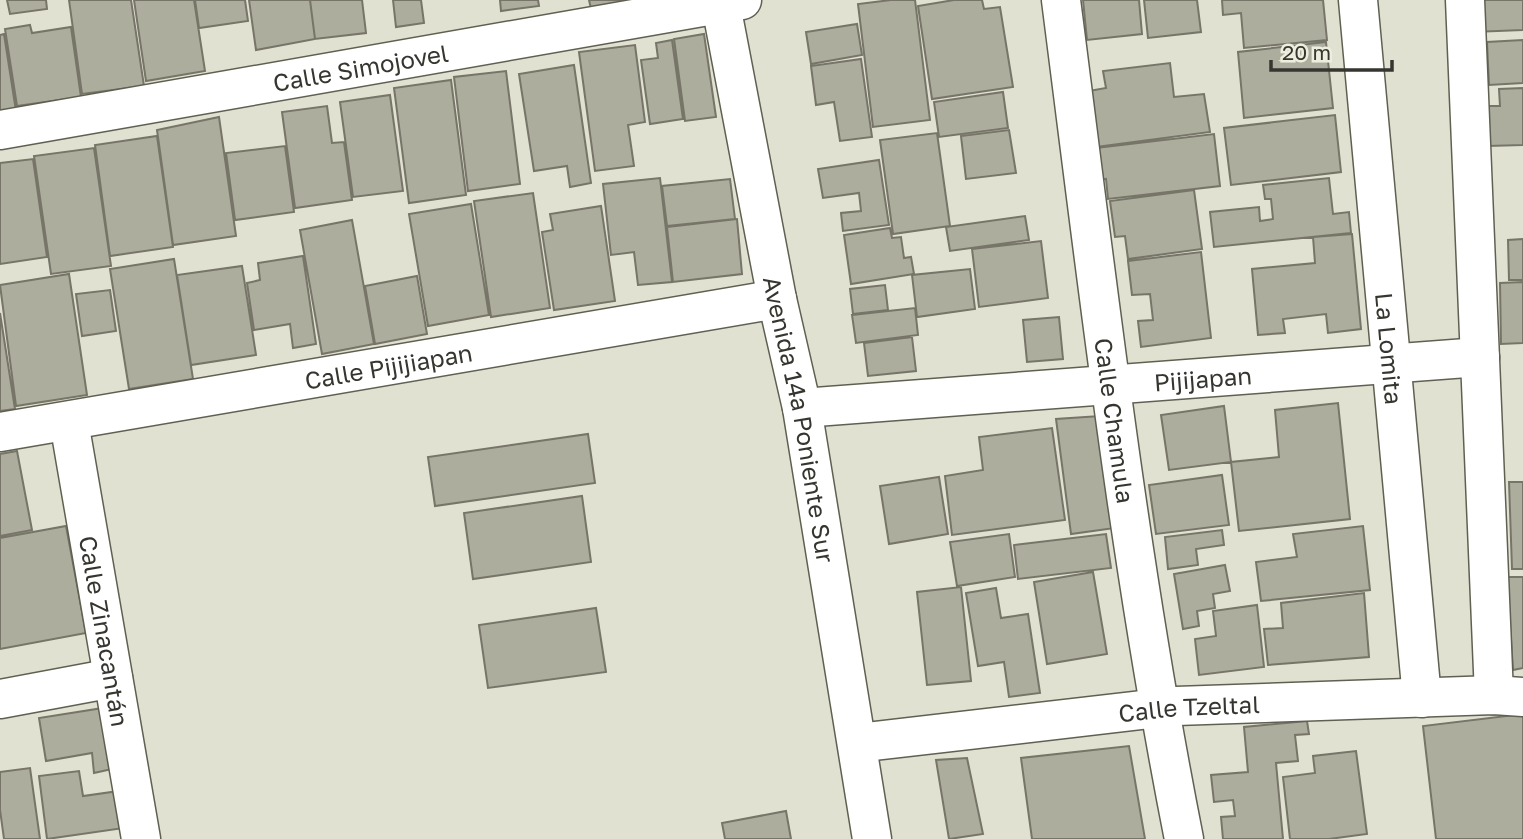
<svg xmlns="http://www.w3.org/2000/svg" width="1523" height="839" font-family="'Golos Text',sans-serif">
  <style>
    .building { fill: #adad9e; stroke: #767568; stroke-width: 2 }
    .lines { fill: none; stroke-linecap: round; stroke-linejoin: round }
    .minor-casing { stroke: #606052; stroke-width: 41 }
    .minor { stroke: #fff; stroke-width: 38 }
    .labels { text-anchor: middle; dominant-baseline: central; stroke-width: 5; stroke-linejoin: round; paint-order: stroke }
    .street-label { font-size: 24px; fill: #363630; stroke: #eeeede }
  </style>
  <rect width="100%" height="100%" fill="#e1e1d1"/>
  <path class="building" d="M7 0H46L47 9 10 14Z
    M69 0H131L144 86 82 94Z
    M134 0H194L205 71 146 81Z
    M195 0H245L248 21 199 28Z
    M249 0H310L315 39 256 50Z
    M310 0H362L366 33 315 39Z
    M393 0H421L424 23 396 27Z
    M500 0H538L539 6 501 11Z
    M589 0H671L591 9Z
    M891 0H915L930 120 873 127 858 4Z
    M954 0H982L984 9 1000 7 1013 87 932 99 918 6Z
    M1083 0H1139L1142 34 1087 40Z
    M1144 0H1197L1201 32 1148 38Z
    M1222 0H1323L1327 40 1244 48 1241 13 1223 15Z
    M1471 0H1523V30L1473 32Z
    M857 24 862 55 811 64 806 32Z
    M30 25 32 33 71 27 81 97 17 106 5 29Z
    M4 34 16 111 0 113V35Z
    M704 34 716 117 685 121 674 39Z
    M672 40 683 119 650 124 641 60 658 58 656 43Z
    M1523 40V83L1489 85 1487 42Z
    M1326 42 1333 108 1244 118 1238 52Z
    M635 45 645 122 628 125 634 166 595 171 579 52Z
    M861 59 872 137 840 141 834 102 816 105 811 66Z
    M1170 63 1174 97 1204 94 1210 132 1096 147 1083 92 1106 88 1103 71Z
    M574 65 591 183 570 187 567 166 534 171 519 74Z
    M506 71 520 184 468 191 454 77Z
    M451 80 466 195 409 203 394 88Z
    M1523 88V145L1488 146 1486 106H1500L1499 89Z
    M1003 92 1008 128 939 137 934 102Z
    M390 95 403 191 353 197 340 102Z
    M327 106 332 143 344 142 352 200 295 208 282 112Z
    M1335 115 1341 172 1231 185 1224 128Z
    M219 117 236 236 173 245 157 130Z
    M1009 130 1016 173 966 179 961 136Z
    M937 133 950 226 893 234 880 140Z
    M1214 134 1220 186 1108 199 1106 179 1100 180 1096 148Z
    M157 136 173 247 110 256 95 145Z
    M285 146 294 212 235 220 226 153Z
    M94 148 111 266 51 274 34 156Z
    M33 159 47 257 0 264V163Z
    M879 160 889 225 843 231 841 213 861 211 859 193 823 198 818 169Z
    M660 178 672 282 638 285 634 252 611 255 603 184Z
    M1329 178 1333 214 1349 212 1351 233 1214 247 1210 212 1259 207 1260 221 1273 219 1271 199H1265L1263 185Z
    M730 179 735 219 667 226 662 186Z
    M1194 190 1202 249 1128 259 1125 236 1115 237 1110 201Z
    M533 193 550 308 491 317 474 201Z
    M471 204 489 315 428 326 409 214Z
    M601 206 615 301 554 310 542 232 553 230 550 214Z
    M1025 216 1029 240 950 251 946 227Z
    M737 219 742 274 673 282 667 227Z
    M352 220 374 344 322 354 300 230Z
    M890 228 892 238 901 237 904 258 911 257 914 274 851 284 844 235Z
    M1352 234 1361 329 1328 333 1326 314 1283 319 1285 333 1258 335 1252 269 1315 263 1313 237Z
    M1523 239V280H1509L1508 240Z
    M1041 241 1048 298 979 307 972 249Z
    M1201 252 1211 338 1141 347 1138 321 1153 320 1150 294 1132 295 1128 261Z
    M303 256 316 344 293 348 290 324 254 330 247 283 260 280 258 263Z
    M174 259 193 379 129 389 110 269Z
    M242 266 256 355 191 365 177 275Z
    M970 269 975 309 917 317 912 275Z
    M69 274 87 395 16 406 0 285Z
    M417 276 427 334 375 344 365 286Z
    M1523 282V343L1501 344 1500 283Z
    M885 285 888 310 853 314 850 289Z
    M110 290 116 331 82 336 76 294Z
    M915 308 918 335 856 343 852 315Z
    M0 313 15 409 0 411Z
    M1059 317 1063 359 1027 362 1023 320Z
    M912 337 916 371 868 376 864 343Z
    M1338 403 1350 519 1239 531 1231 462 1279 457 1275 410Z
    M1224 406 1231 462 1169 470 1161 415Z
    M1100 416 1115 528 1071 534 1056 419Z
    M1052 428 1065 520 952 535 945 476 983 470 979 437Z
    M588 434 595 483 435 506 428 457Z
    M17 451 32 530 0 536V454Z
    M1222 475 1229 525 1156 534 1149 485Z
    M939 477 948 534 889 544 880 486Z
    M1509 482H1523V569H1512Z
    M582 496 591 562 473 579 464 513Z
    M66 526 86 633 0 649V538Z
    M1363 526 1370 590 1261 601 1256 562 1297 557 1293 534Z
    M1222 530 1224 545 1196 549 1198 565 1168 569 1165 537Z
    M1009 534 1015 577 957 586 950 542Z
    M1106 534 1111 568 1018 579 1014 545Z
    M1225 565 1230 591 1213 594 1215 608 1197 611 1199 626 1183 629 1174 574Z
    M1093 572 1107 654 1047 664 1034 582Z
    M1507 577H1523V668L1513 670Z
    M961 587 971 681 927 685 917 592Z
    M996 588 1001 618 1028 614 1040 693 1009 697 1004 662 978 666 966 593Z
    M1364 593 1369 657 1268 665 1264 629 1283 628 1281 603Z
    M1257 605 1264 667 1199 675 1195 639 1216 636 1213 611Z
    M596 608 606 672 488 688 479 625Z
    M103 708 112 769 94 773 92 753 46 761 39 718Z
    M1523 714V839H1436L1423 726Z
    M1307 721 1309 734 1295 735 1298 761 1276 763 1283 839H1223L1221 817 1235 816 1233 800 1214 802 1211 775 1248 772 1244 727Z
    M1129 746 1145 839H1032L1021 758Z
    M1356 751 1367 834 1329 839H1290L1283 777 1315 773 1313 756Z
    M967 758 983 834 949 839 936 760Z
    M30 768 40 839H4L0 810V772Z
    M79 771 83 796 119 791 124 828 47 839 39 776Z
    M786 811 791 839H725L722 823Z"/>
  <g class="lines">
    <defs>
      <g id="minor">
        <path id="s1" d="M720 0 777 299 802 408 872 839"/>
        <path id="s2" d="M1061 0C1097 280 1129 562 1184 839"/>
        <path id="s3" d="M1358 0 1422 698"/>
        <path d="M1465 0 1494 695"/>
        <path id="s4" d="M0 130 742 0"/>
        <path id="s5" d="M802 408 1480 357"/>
        <path id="s6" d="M69 422 141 839"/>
        <path id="s7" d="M0 432 777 299"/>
        <path d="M0 699 113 678"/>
        <path id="s8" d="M857 743 1176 706 1494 695 1523 697"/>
      </g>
    </defs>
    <use href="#minor" class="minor-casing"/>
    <use href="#minor" class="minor"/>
  </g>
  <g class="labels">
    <g class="street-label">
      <text stroke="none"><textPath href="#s4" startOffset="366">Calle Simojovel</textPath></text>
      <text stroke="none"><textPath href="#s3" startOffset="350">La Lomita</textPath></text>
      <text stroke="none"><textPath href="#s7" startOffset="394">Calle Pijijiapan</textPath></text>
      <text stroke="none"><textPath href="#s5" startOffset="402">Pijijapan</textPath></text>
      <text stroke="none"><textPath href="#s1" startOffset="427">Avenida 14a Poniente Sur</textPath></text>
      <text stroke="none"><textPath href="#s2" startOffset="424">Calle Chamula</textPath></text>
      <text stroke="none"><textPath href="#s6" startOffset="212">Calle Zinacantán</textPath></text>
      <text stroke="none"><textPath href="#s8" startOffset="334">Calle Tzeltal</textPath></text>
    </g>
  </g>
  <path d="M1271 60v10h121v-10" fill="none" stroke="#363630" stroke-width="3.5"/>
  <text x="1282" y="60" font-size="21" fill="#363630" stroke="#eeeede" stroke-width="5" paint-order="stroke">20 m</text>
</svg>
